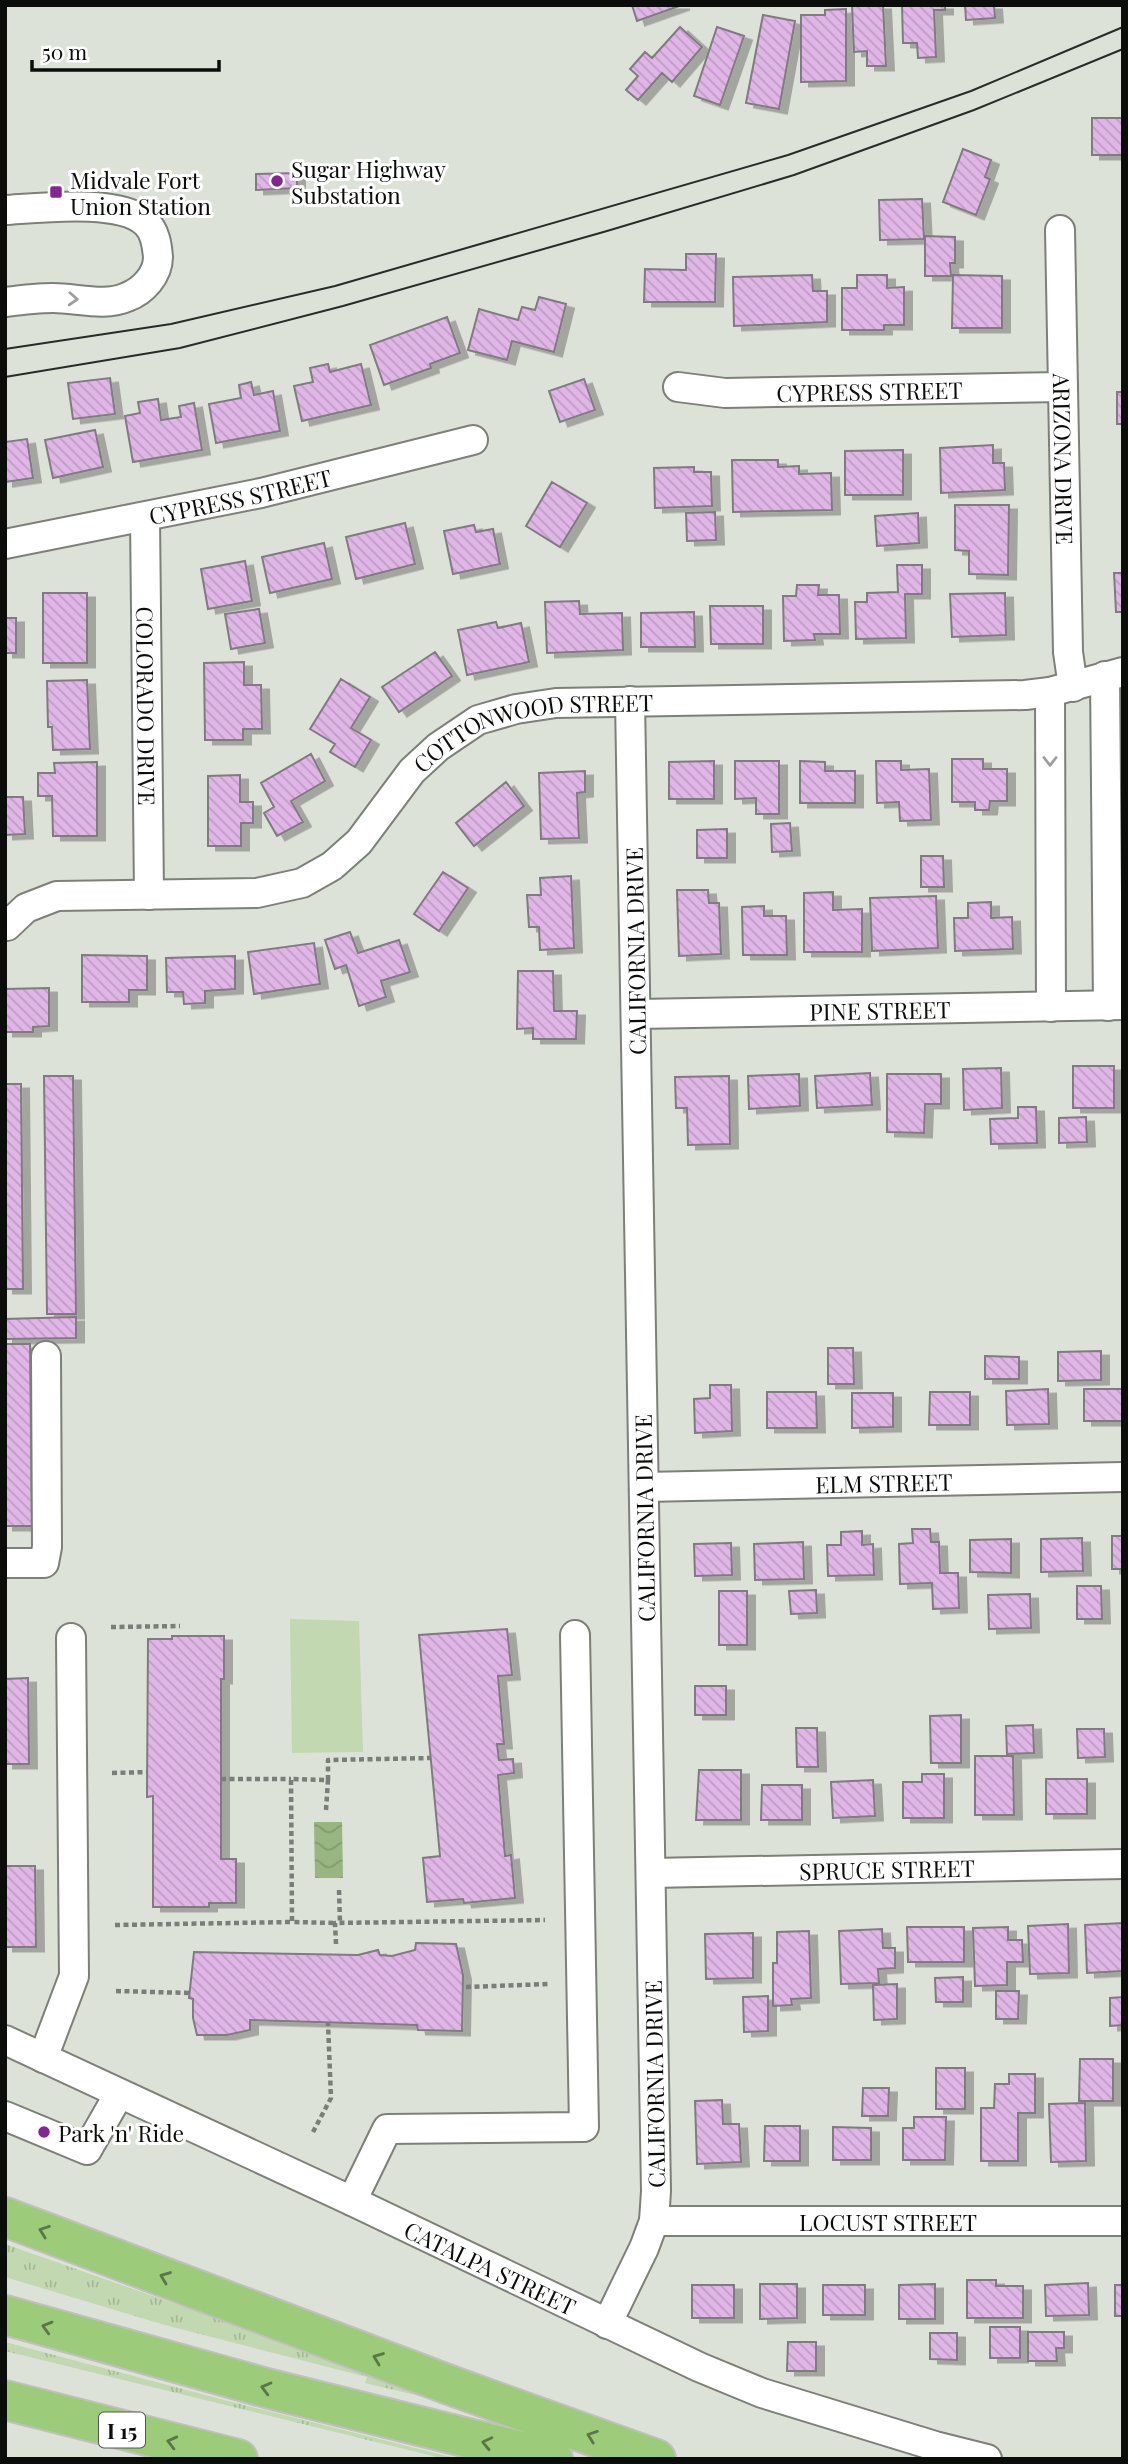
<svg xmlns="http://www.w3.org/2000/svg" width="1128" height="2464" font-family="'Playfair Display',serif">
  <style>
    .grass { fill: url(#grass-tufts) }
    .garden { fill: #c1d8b0 }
    .water { fill: url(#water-waves) }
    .building { fill: url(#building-back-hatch); stroke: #807a81; stroke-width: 2; filter: url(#shadow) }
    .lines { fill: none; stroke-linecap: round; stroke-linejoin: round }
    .minor-casing { stroke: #7b8078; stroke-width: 32 }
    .highway-casing { stroke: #c0c0bf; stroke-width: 42 }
    .path { stroke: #7a7e78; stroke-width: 4.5; stroke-dasharray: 5 3.5; stroke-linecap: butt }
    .minor { stroke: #fff; stroke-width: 28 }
    .highway { stroke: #9ccb79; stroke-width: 38 }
    .tram { stroke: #292b28; stroke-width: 2 }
    .oneway { stroke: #9d9e9d }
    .oneway2 { stroke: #5b7647 }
    .poi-dot { fill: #832692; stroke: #fff; stroke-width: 2.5 }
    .labels { text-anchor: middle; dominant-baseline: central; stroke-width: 6; stroke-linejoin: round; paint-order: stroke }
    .shield { fill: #fff; stroke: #545654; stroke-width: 2 }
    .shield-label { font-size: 21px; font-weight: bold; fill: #0b0d0a }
    .poi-label { font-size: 23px; fill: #0b0d0a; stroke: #fff; text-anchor: start }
    .street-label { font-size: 23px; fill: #0b0d0a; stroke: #fff }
  </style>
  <defs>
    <pattern id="grass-tufts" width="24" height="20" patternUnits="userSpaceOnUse" patternTransform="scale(1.75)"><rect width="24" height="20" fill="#c1d8b0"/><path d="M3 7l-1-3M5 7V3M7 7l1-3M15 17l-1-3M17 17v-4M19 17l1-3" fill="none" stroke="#a4b896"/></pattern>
    <pattern id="water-waves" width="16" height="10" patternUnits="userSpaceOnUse" patternTransform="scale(1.75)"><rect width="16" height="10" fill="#97b681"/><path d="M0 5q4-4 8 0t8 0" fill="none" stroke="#819b6e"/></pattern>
    <pattern id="building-back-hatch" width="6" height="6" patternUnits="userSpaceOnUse" patternTransform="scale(1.75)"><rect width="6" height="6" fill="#e0b6e7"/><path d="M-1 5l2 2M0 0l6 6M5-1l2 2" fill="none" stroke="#bf9bc5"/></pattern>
    <filter id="shadow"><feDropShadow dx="8" dy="4.5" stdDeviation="0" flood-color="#0004"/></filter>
  </defs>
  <rect width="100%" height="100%" fill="#dde2d9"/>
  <path class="grass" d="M5 2244 457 2403V2405L365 2383 367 2377 165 2325 5 2277Z
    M5 2342 228 2401 459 2459H445L5 2351Z"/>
  <path class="garden" d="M290 1619 359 1621 363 1752 292 1753Z"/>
  <path class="water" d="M314 1822H342L343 1878H315Z"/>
  <path class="building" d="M632 5H682L637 21Z
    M852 5H883L886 66H867V51L854 52Z
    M902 5H945V10H934L936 57 918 58 917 43H903Z
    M965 5H994L995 18 966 20Z
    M846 9V81L801 82V15H825V10Z
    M763 15 795 21 779 109 746 103Z
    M680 27 702 47 672 82 662 73 638 100 626 90 638 76 630 69 645 52 652 58Z
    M717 27 744 36 720 105 694 96Z
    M1092 118H1123V155H1092Z
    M963 149 991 160 985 177 990 179 976 215 943 202Z
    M297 173V188L256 190V174Z
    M922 199 924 239 880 240 879 200Z
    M925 236 955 237V263H950L951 276H925Z
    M686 254H716L715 302H644L645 269 686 270Z
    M812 275 813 291H827V322L734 326 733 277Z
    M857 275H887V288L904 287V325H884V330H842V288H857Z
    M953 275 1002 276V328H952Z
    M539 297 566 304 554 352 512 341 507 360 468 350 479 309 518 320 522 307 535 310Z
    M447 317 460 353 430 364 431 368 384 385 370 345Z
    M328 364 330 372 361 364 371 405 302 421 294 386 313 382 310 368Z
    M110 378 115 414 73 419 68 383Z
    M584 379 595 410 560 422 549 391Z
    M251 382 254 395 273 391 280 431 216 443 209 404 241 398 239 385Z
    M1117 392H1123V424H1117Z
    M158 399 161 420 181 417 179 406 194 403 202 450 133 462 125 416 140 413 138 402Z
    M95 430 103 467 53 478 45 440Z
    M27 439 33 478 5 482V442Z
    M993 445V463H1004L1005 490 941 493 940 448Z
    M903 450V495H845V451Z
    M732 460H778V467L799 466V474L831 473 832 510 733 512Z
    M694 467V472H711L712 506 655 508 654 468Z
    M552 482 587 503 560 547 526 526Z
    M955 505H1009L1008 575 969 574V551L955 550Z
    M715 512 716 540 687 541 686 513Z
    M918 513 919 543 877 546 875 516Z
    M405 523 415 564 356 579 346 537Z
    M474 525 476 532 493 529 500 564 453 574 444 531Z
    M324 543 332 579 270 593 262 557Z
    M245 561 252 601 208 609 201 569Z
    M897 565H922V594H905L906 638 856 639 855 602H867V593L898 592Z
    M1114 573H1123V612H1116Z
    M797 585H819L818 595H839L840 634H814L815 640 784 641 783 596H796Z
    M43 593H87V663H43Z
    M1005 593 1006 635 952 637 950 594Z
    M579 601 580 614 622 613 623 650 547 653 545 602Z
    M710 606H763V644H711Z
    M259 609 265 643 231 649 225 614Z
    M694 612 695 647H641V613Z
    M5 618H16V653H5Z
    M496 622 498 628 521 623 529 662 467 675 458 630Z
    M435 652 452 676 399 712 382 687Z
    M244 662V685H261L262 729H243V740H205L204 663Z
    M341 679 370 697 351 728 371 740 355 767 330 752 335 744 310 729Z
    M87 680 90 749 53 750 52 727H48L47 681Z
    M311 754 325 781 291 801 303 822 277 836 264 813 274 807 261 783Z
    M952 759H983V769H1007V801H990L989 810H975V802H952Z
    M714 761V799H669V762Z
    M735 761H779V814H756V798L735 799Z
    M800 761 825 762V771H855V803H800Z
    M876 761H901V770L929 769 931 820 900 821 899 802 877 803Z
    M97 762V836H53L52 796H38V773H55L54 763Z
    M585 771V792L577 793 579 838 541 839 539 773Z
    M240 775V802H253V823H241V846H208V776Z
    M506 782 524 806 474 846 456 823Z
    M5 797H23L25 834 5 835Z
    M790 823 792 851 772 852 771 824Z
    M727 829V858H697V830Z
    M921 856H943L944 887H921Z
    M443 872 468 888 439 931 414 914Z
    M571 876 574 948 540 950 539 927H529L527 895H541L540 878Z
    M677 890H708L709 903H719L721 954 679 956Z
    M833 892V910L862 909V952H804V893Z
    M936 896 938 948 872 951 870 898Z
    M991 902V918L1012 917 1013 949 955 951 954 918H968V903Z
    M764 906V916H786L787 955H743L742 907Z
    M350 932 358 953 399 940 410 972 381 981 386 997 359 1006 346 965 335 969 325 940Z
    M314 943 320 984 254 994 248 952Z
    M82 955 147 956V990H129V1002H82Z
    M235 956V989L205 991V1003L184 1004 183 992H167L166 958Z
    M518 971H553L554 1011H577L576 1039H533V1028L517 1029Z
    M49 988V1026L33 1027V1032H5V989Z
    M1073 1066H1114V1108H1073Z
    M1001 1068 1002 1108 964 1110 963 1069Z
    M870 1073 872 1105 817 1108 815 1076Z
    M799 1074 800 1106 749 1109 748 1076Z
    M887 1074H941V1104H925L924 1133 887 1132Z
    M44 1076H73L76 1314H47Z
    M729 1076 730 1144 688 1145 687 1108H676L675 1077Z
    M5 1084H21L23 1289H5Z
    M1018 1107H1036L1037 1143 991 1144 990 1119 1018 1118Z
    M1086 1117 1087 1142 1059 1143V1118Z
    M76 1317V1338L5 1339V1319Z
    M5 1344H30L32 1526H5Z
    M828 1348H853L854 1384H828Z
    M1101 1351V1380L1058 1381V1352Z
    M985 1356 1019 1357V1379H985Z
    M710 1385H731L732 1431 695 1433 694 1399 710 1398Z
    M1048 1389 1049 1424 1007 1425 1006 1391Z
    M1084 1389H1123V1421H1084Z
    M767 1392H816L817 1428H767Z
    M930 1392H970V1425H929Z
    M852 1393H893V1427L852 1428Z
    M912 1529H930L931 1542H939L940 1573H958L959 1608 933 1609 932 1583 900 1584 899 1544 913 1543Z
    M862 1531V1545L873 1544 874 1575 828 1576 827 1545H841V1532Z
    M1112 1536H1123V1569H1112Z
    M1082 1538 1083 1571 1041 1572V1539Z
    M1011 1539V1573L970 1572V1540Z
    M803 1542 804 1579 755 1580 754 1544Z
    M731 1543 732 1575 695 1576 694 1544Z
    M1077 1586H1101L1102 1619H1077Z
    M816 1590 817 1613 791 1614 789 1591Z
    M719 1591H747V1645H719Z
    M1030 1594 1031 1628 989 1629 988 1595Z
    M507 1629 512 1675 498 1676 504 1744H497L499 1760 513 1759 514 1773 498 1775 505 1856 511 1855 515 1898 464 1903 463 1899 427 1902 423 1858 440 1856 419 1635Z
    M172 1636H224V1679H221V1859H236V1903H209V1907H153V1796L147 1797 148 1639H172Z
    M28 1678 29 1764H5V1679Z
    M695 1686H726V1715H695Z
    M961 1715V1763H931L930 1716Z
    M1033 1725 1034 1753 1007 1754 1006 1726Z
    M796 1728H817L818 1767H797Z
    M1077 1729H1104L1105 1757 1078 1758Z
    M975 1756H1013L1014 1815H975Z
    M699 1770H741V1820H696Z
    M922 1774H944V1818H903V1782H922Z
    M1046 1779H1087V1814H1046Z
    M873 1780 875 1816 833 1818 831 1782Z
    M762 1785H802V1820H761Z
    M5 1866H35L36 1947H5Z
    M1123 1923V1971L1087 1973 1085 1925Z
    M1068 1924 1069 1973 1030 1974 1028 1926Z
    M907 1927H964V1962H908Z
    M1008 1927V1940H1022L1023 1962H1007V1985L975 1986 973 1928Z
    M882 1929 883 1948H895V1968L878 1969 879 1983 841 1984 839 1931Z
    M809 1931 811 1998 791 1999 792 2005 773 2006V1963H777V1932Z
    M753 1933V1978L706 1979 705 1934Z
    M416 1943 456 1944 463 1975 462 2031 418 2030 417 2025 250 2020V2030L227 2035H197L193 2018V1999L189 1998 194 1952 358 1955 378 1950 380 1955 392 1956 415 1950Z
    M963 1977V2002H936L935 1978Z
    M897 1984V2019L874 2020 873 1985Z
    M996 1991H1019L1018 2019H996Z
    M768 1996V2031L744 2032 743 1997Z
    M1123 1997V2025L1110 2026V1998Z
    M1080 2059H1113V2101H1079Z
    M936 2068H965V2109H936Z
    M1009 2074H1035V2113H1018V2161H981V2108H994L995 2084H1009Z
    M863 2088H889L888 2116H862Z
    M722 2100 723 2124H739L741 2162 697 2164 695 2101Z
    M1085 2103 1086 2161 1051 2162 1049 2104Z
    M914 2117H946L945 2160H903V2128H914Z
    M765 2126H800V2161H764Z
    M833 2127 871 2128V2160H833Z
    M967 2280H996V2286H1023V2318H967Z
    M1088 2283 1089 2315 1046 2316 1045 2285Z
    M760 2284H797V2318L760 2319Z
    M935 2284V2319H899V2285Z
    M692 2285H734V2318H692Z
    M823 2285H865V2315H823Z
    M1115 2285H1123V2316H1115Z
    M990 2327H1020V2358H990Z
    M1028 2332H1064V2348H1056L1057 2361H1028Z
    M930 2333H957V2360L930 2359Z
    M788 2342H816V2371H787Z"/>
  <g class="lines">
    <defs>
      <g id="minor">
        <path d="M5 210C39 208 121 198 146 223 155 231 157 245 158 257 158 275 143 291 127 297 105 307 77 298 53 298 37 298 21 300 5 302"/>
        <path id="s1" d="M1060 230 1068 652 1073 687"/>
        <path id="s2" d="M678 387 725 393 1063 387"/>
        <path id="s3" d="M145 517 149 895"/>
        <path id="s4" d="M5 544 261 493 473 440"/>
        <path d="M1105 676 1108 1006"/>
        <path d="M1050 692 1051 1007"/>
        <path id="s5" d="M7 926 26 908 57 896 257 893 302 883 332 866 359 842 412 771 438 747 478 720 516 709 556 703 1025 695 1050 692 1123 672"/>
        <path id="s6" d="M637 1014 1123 1005"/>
        <path id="s7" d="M644 1487 1123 1477"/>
        <path d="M5 1563H44L47 1547 46 1356"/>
        <path id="s8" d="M651 1873 1123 1864"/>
        <path id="s9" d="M5 2040 352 2201 699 2367 762 2393 935 2446 987 2459"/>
        <path d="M43 2058 74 1976 71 1638"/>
        <path d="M5 2116 87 2150 119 2094"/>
        <path d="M352 2201 387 2129 584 2127 575 1635"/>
        <path id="s10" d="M654 2221H1123"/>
        <path d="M607 2324 644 2248 654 2221 656 2191 630 701"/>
      </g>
      <path id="highway" d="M5 2217 455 2387 656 2459
        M5 2315 270 2389 553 2459
        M5 2400 238 2459"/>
    </defs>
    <use href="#minor" class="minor-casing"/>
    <use href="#highway" class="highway-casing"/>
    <path class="path" d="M111 1627 180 1626
      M112 1773 148 1772
      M221 1779H291
      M328 1780V1760L431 1758
      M326 1810 328 1780 291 1779 292 1922 335 1923
      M339 1890 340 1923
      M115 1925 292 1922
      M336 1944 335 1923 545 1920
      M466 1987 548 1984
      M116 1991 190 1993
      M313 2132 331 2098 328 2023"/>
    <use href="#minor" class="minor"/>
    <use href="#highway" class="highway"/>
    <path class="tram" d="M5 349 171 324 335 286 788 155 971 91 1123 27
      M5 377 180 348 343 306 607 231 794 175 974 110 1123 49"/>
  </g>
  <defs><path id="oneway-chevron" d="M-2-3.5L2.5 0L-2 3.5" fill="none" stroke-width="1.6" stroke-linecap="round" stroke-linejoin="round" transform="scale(1.75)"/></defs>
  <g class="oneway">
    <use href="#oneway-chevron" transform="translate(73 299) rotate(3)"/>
    <use href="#oneway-chevron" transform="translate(1050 761) rotate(90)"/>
  </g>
  <g class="oneway2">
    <use href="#oneway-chevron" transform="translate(44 2231) rotate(-160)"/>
    <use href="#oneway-chevron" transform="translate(165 2277) rotate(-159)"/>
    <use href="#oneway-chevron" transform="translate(47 2327) rotate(-164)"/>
    <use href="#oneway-chevron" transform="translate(378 2358) rotate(-159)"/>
    <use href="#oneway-chevron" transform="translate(266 2388) rotate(-165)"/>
    <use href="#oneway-chevron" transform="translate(592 2436) rotate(-160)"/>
    <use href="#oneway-chevron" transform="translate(172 2442) rotate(-166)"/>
    <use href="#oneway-chevron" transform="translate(487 2443) rotate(-167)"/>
  </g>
  <g class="poi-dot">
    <circle cx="277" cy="181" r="7"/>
    <rect x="49" y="185" width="14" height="14" rx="3.5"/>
    <circle cx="44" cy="2132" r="7"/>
  </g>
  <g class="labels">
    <rect class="shield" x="99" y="2412.5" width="46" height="35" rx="5"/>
    <g class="shield-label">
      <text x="122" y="2430">I 15</text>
    </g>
    <g class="poi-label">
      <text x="291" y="168">Sugar Highway<tspan x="291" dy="26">Substation</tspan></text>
      <text x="70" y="179">Midvale Fort<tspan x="70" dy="26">Union Station</tspan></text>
      <text x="58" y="2132">Park 'n' Ride</text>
    </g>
    <g class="street-label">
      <text stroke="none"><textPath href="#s2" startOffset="192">CYPRESS STREET</textPath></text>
      <text stroke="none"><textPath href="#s1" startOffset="229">ARIZONA DRIVE</textPath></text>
      <text stroke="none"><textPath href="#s4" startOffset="240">CYPRESS STREET</textPath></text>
      <text stroke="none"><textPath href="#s3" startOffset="189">COLORADO DRIVE</textPath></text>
      <text stroke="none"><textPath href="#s5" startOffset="598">COTTONWOOD STREET</textPath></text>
      <text transform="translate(635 951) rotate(-91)">CALIFORNIA DRIVE</text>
      <text stroke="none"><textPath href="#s6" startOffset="243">PINE STREET</textPath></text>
      <text stroke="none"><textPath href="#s7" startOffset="240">ELM STREET</textPath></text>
      <text transform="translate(644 1518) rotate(-91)">CALIFORNIA DRIVE</text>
      <text stroke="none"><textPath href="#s8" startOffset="236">SPRUCE STREET</textPath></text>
      <text transform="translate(654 2084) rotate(-91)">CALIFORNIA DRIVE</text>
      <text stroke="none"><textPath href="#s10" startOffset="234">LOCUST STREET</textPath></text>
      <text stroke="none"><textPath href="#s9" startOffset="536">CATALPA STREET</textPath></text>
    </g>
  </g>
  <rect width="1128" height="2464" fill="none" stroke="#0b0d0a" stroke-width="14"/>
  <path d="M32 60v10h187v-10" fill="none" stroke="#0b0d0a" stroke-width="3.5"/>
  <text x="42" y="60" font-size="21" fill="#0b0d0a" stroke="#ffffff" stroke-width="5" paint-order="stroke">50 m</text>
</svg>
